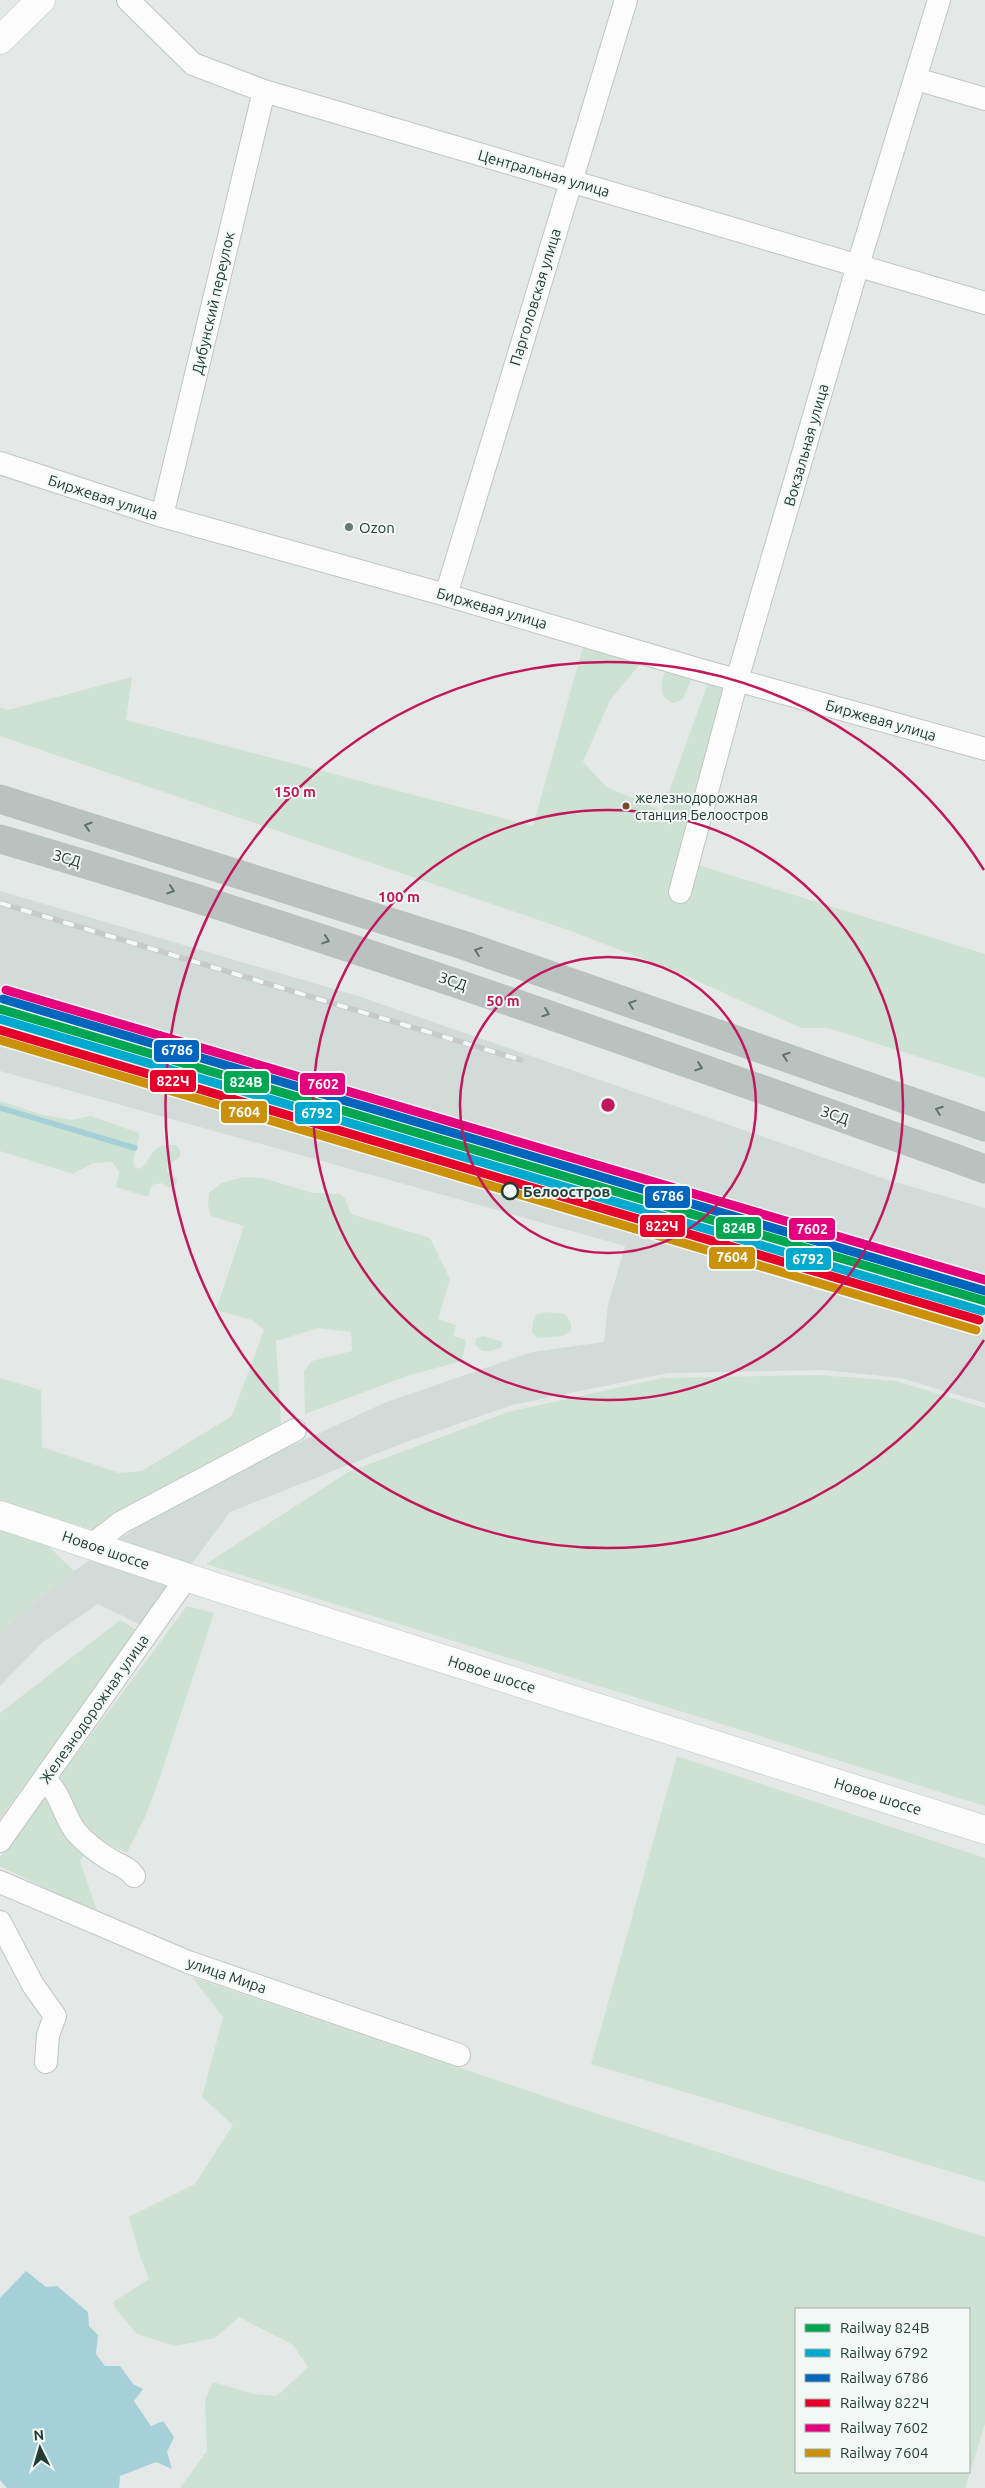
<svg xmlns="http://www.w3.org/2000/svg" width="985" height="2488" font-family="Ubuntu,sans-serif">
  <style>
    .built { fill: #d2dbd7 }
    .green { fill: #cde2d4; fill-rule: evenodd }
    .water { fill: #a5d0d7 }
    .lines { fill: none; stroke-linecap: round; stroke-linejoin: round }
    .stream { stroke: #a5d0d7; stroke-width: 5.5 }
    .minor-casing { stroke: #c1c6c4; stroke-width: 24 }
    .tertiary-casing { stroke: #c1c6c4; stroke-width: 29 }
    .secondary-casing { stroke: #bfc7c4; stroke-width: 29 }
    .motorway-casing { stroke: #bdc5c2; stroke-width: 29 }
    .minor { stroke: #fbfcfb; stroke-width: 22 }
    .tertiary { stroke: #fbfcfb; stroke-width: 28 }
    .secondary { stroke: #fbfcfb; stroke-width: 28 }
    .motorway { stroke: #bac2c0; stroke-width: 28 }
    .rail-casing { stroke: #c7cac9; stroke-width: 5.5 }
    .rail { stroke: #f2f8f5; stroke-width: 4; stroke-dasharray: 11; stroke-linecap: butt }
    .rail-1-casing { stroke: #f2f8f5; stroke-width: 12 }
    .rail-2-casing { stroke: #f2f8f5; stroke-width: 12 }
    .rail-3-casing { stroke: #f2f8f5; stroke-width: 12 }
    .rail-4-casing { stroke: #f2f8f5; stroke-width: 12 }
    .rail-5-casing { stroke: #f2f8f5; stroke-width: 12 }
    .rail-6-casing { stroke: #f2f8f5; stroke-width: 12 }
    .rail-1 { stroke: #00a651; stroke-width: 9 }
    .rail-2 { stroke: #00a9ce; stroke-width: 9 }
    .rail-3 { stroke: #0065bd; stroke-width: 9 }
    .rail-4 { stroke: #e4002b; stroke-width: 9 }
    .rail-5 { stroke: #e5007d; stroke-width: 9 }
    .rail-6 { stroke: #cc910b; stroke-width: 9 }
    .oneway { stroke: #5f726d }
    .ring { fill: none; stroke: #c2185b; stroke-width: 2.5 }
    .poi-dot { fill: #667973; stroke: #f2f8f5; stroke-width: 2 }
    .bus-dot { fill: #7a4b2a; stroke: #f2f8f5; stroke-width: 2 }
    .stop-dot { fill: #f2f8f5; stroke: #223c35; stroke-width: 2.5 }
    .labels { text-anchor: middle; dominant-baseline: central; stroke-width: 4; stroke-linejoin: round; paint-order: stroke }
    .bus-label { font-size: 14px; fill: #223c35; stroke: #f2f8f5; text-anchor: start }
    .street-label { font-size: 15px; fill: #223c35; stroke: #f2f8f5 }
    .poi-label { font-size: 15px; fill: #223c35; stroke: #f2f8f5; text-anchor: start }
    .stop-label { font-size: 15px; font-weight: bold; fill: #223c35; stroke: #f2f8f5; text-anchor: start }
    .centre { fill: #c2185b; stroke: #f2f8f5; stroke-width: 2.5 }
    .ring-label { font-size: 15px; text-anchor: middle; font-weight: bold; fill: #c2185b; stroke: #f2f8f5; stroke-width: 4; stroke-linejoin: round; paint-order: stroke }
    .line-badge { stroke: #f2f8f5; stroke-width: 2 }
    .badge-label { font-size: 14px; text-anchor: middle; font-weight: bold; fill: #fff }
  </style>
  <rect width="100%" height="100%" fill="#e4e9e7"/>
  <path class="built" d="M0 891 361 997 885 1179 985 1208V1403L901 1378 823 1370 668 1373 512 1405 406 1442 230 1512 145 1627 98 1604 43 1642 0 1686V1634L17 1616 74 1571 180 1498 384 1403 532 1352 604 1342 608 1305 625 1246 0 1071Z"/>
  <path class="green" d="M586 636 641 663 610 700 583 762 607 787 662 811 708 683 735 680 688 862 985 954V1078L828 1028H801L680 973 568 930 0 736V707L8 710 132 677 126 720 533 826Z
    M665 672 691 680 683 699 674 703C658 699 660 685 665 672Z
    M0 1101 40 1114 70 1120 91 1116 139 1133C140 1146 131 1154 134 1167L139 1169C155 1160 146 1143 177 1145L180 1151V1157L167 1166V1171L177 1179 176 1185 169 1188 161 1183 152 1185 148 1197 116 1187 119 1172 112 1162 93 1163 73 1174 0 1151Z
    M244 1177 263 1178 313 1193 339 1194 345 1198 351 1214 430 1238 450 1279 438 1319 456 1325 453 1336 466 1340 462 1361 410 1375 305 1414 304 1371 312 1361 352 1351 351 1332 318 1328 276 1341 281 1424 112 1516 97 1531 0 1501V1378L41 1390 42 1447 119 1473 142 1471 232 1416 264 1330 252 1320 216 1310 244 1226 211 1216 208 1206 209 1193 222 1183Z
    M545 1312 565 1314 571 1323V1331L563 1336 538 1338 532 1333 533 1322 536 1315Z
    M483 1336 503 1342 502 1347 491 1351H482L475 1344 477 1338Z
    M820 1375 896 1381 985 1408V1806L206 1564 348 1472 508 1412 662 1378Z
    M0 1528 45 1543 74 1571 17 1616 0 1634Z
    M187 1606 214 1613 158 1783 145 1817 127 1853 97 1839 80 1861 98 1914 0 1866V1857Z
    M120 1620 137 1630 0 1819V1713Z
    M677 1756 985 1858V2182L591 2064Z
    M192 1977 567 2104 985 2237V2424L965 2488H180L207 2451 205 2400 213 2382 254 2394 277 2396 308 2367 293 2345 239 2317 215 2338 175 2346 137 2334 115 2308 113 2302 149 2279 140 2256 129 2217 195 2184 233 2125 202 2097 223 2017ZM969 2309V2472H796V2309Z"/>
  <path class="water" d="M26 2271 46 2287 57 2286 88 2312 89 2326 98 2335 96 2354 105 2366H120L133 2384 143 2389 134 2401 151 2426 163 2421 174 2437 167 2452 172 2469 156 2462 120 2476 119 2488H7L0 2480V2298Z"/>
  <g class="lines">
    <path class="stream" d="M0 1108 135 1148"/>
    <defs>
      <path id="minor" d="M128 0 193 64 264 91 985 303
        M916 79 985 99
        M0 463 162 516 446 595 704 671 985 749
        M162 516 264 91
        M446 595 626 0
        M680 892 737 680 858 265 939 0
        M93 1544 120 1523 295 1430
        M44 1779C61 1793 63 1815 76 1832 85 1842 97 1852 109 1859 118 1865 128 1867 134 1876
        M0 1841 187 1577
        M0 1882 188 1962 459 2055
        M0 1922 33 1985 55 2016 48 2035 46 2062"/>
      <path id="tertiary" d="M0 40 41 0"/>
      <path id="secondary" d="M0 1515 216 1587 985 1830"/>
      <path id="motorway" d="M0 799 463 945 985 1127
        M0 839C333 936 659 1052 985 1169"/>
    </defs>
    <use href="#minor" class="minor-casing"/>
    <use href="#tertiary" class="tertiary-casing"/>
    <use href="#secondary" class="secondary-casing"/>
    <use href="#motorway" class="motorway-casing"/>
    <use href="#minor" class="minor"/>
    <use href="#tertiary" class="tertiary"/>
    <use href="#secondary" class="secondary"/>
    <use href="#motorway" class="motorway"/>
    <defs>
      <path id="rail" d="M0 903 521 1060"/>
    </defs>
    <use href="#rail" class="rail-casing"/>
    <use href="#rail" class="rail"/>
    <defs>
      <path id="rail-1" d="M0 1009 985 1301"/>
      <path id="rail-2" d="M0 1019 982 1311"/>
      <path id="rail-3" d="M3 999 985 1291"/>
      <path id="rail-4" d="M0 1030 979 1320"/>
      <path id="rail-5" d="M6 990 985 1280"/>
      <path id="rail-6" d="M0 1040 976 1330"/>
    </defs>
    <use href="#rail-1" class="rail-1-casing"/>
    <use href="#rail-2" class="rail-2-casing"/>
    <use href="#rail-3" class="rail-3-casing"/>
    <use href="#rail-4" class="rail-4-casing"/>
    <use href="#rail-5" class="rail-5-casing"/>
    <use href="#rail-6" class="rail-6-casing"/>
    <use href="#rail-1" class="rail-1"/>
    <use href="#rail-2" class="rail-2"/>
    <use href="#rail-3" class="rail-3"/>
    <use href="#rail-4" class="rail-4"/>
    <use href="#rail-5" class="rail-5"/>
    <use href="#rail-6" class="rail-6"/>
  </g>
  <defs><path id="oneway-chevron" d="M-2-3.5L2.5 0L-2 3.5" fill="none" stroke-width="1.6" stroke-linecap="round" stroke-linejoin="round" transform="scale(1.25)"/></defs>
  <g class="oneway">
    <use href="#oneway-chevron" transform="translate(88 826) rotate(-163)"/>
    <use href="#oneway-chevron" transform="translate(171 890) rotate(18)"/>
    <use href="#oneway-chevron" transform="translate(326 940) rotate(18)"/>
    <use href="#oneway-chevron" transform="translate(478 951) rotate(-161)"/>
    <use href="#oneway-chevron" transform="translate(632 1004) rotate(-161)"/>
    <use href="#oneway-chevron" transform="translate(546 1013) rotate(19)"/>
    <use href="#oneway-chevron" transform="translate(786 1056) rotate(-161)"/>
    <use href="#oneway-chevron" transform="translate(699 1067) rotate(19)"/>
    <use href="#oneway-chevron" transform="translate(939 1110) rotate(-160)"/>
  </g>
  <g class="ring">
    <circle cx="608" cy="1105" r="148"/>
    <circle cx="608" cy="1105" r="295"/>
    <path d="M984 1340A443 443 0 1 1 984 870"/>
  </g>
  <circle class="poi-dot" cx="349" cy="527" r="5"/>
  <circle class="bus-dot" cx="626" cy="806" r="4.5"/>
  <circle class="stop-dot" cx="510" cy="1191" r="8"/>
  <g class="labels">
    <g class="bus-label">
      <text x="635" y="798">железнодорожная<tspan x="635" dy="17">станция Белоостров</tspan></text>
    </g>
    <g class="street-label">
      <text transform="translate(544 173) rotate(16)">Центральная улица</text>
      <text transform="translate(535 297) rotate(-73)">Парголовская улица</text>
      <text transform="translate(213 303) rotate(-77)">Дибунский переулок</text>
      <text transform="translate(806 445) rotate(-74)">Вокзальная улица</text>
      <text transform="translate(103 497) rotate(18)">Биржевая улица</text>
      <text transform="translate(492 608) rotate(16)">Биржевая улица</text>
      <text transform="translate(881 720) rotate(16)">Биржевая улица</text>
      <text transform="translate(67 858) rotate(16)">ЗСД</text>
      <text transform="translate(453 981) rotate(19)">ЗСД</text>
      <text transform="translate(835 1115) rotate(19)">ЗСД</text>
      <text transform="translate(106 1550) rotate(19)">Новое шоссе</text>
      <text transform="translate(492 1674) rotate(18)">Новое шоссе</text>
      <text transform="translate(94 1709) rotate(-55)">Железнодорожная улица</text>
      <text transform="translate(878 1796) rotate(18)">Новое шоссе</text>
      <text transform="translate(227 1975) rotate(19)">улица Мира</text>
    </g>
    <g class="poi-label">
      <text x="359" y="527">Ozon</text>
    </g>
    <g class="stop-label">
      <text x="523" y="1191">Белоостров</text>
    </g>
  </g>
  <circle cx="608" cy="1105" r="8" class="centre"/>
  <g class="ring-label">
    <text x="295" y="797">150 m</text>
    <text x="399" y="902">100 m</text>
    <text x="503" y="1006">50 m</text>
  </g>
  <g class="line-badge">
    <rect x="153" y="1039" width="47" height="24" rx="5" fill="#0065bd"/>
    <rect x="149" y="1069" width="48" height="24" rx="5" fill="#e4002b"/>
    <rect x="223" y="1070" width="47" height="24" rx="5" fill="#00a651"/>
    <rect x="299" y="1072" width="47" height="24" rx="5" fill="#e5007d"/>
    <rect x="220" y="1100" width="48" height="24" rx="5" fill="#cc910b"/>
    <rect x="294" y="1101" width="47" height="24" rx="5" fill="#00a9ce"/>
    <rect x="644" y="1185" width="47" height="24" rx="5" fill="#0065bd"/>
    <rect x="639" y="1214" width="47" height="24" rx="5" fill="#e4002b"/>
    <rect x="715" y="1216" width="47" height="24" rx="5" fill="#00a651"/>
    <rect x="788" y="1217" width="48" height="24" rx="5" fill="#e5007d"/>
    <rect x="708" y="1246" width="48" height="24" rx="5" fill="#cc910b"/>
    <rect x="785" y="1247" width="47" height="24" rx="5" fill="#00a9ce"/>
  </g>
  <g class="badge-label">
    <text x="177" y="1055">6786</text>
    <text x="173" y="1086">822Ч</text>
    <text x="246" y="1087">824В</text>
    <text x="323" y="1089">7602</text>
    <text x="244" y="1117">7604</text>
    <text x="317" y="1118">6792</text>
    <text x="668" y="1201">6786</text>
    <text x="662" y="1231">822Ч</text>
    <text x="739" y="1233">824В</text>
    <text x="812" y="1234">7602</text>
    <text x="732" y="1262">7604</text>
    <text x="808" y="1264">6792</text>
  </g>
  <rect x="795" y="2308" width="175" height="165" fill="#f2f8f5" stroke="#9fada8"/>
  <rect x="805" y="2324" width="25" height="8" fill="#00a651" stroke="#9fada8"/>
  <text x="840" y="2333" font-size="15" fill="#223c35">Railway 824В</text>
  <rect x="805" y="2349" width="25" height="8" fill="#00a9ce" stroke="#9fada8"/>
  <text x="840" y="2358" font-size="15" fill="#223c35">Railway 6792</text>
  <rect x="805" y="2374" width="25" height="8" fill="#0065bd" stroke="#9fada8"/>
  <text x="840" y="2383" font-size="15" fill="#223c35">Railway 6786</text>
  <rect x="805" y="2399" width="25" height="8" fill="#e4002b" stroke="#9fada8"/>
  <text x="840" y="2408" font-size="15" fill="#223c35">Railway 822Ч</text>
  <rect x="805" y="2424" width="25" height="8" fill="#e5007d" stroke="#9fada8"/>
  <text x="840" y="2433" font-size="15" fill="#223c35">Railway 7602</text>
  <rect x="805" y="2449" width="25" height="8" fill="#cc910b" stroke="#9fada8"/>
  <text x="840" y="2458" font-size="15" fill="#223c35">Railway 7604</text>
  <g transform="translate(40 2448) rotate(355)" stroke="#f2f8f5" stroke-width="4" paint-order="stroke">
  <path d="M0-4L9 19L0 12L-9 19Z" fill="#223c35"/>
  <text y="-8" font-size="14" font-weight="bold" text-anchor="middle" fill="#223c35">N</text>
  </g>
</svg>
